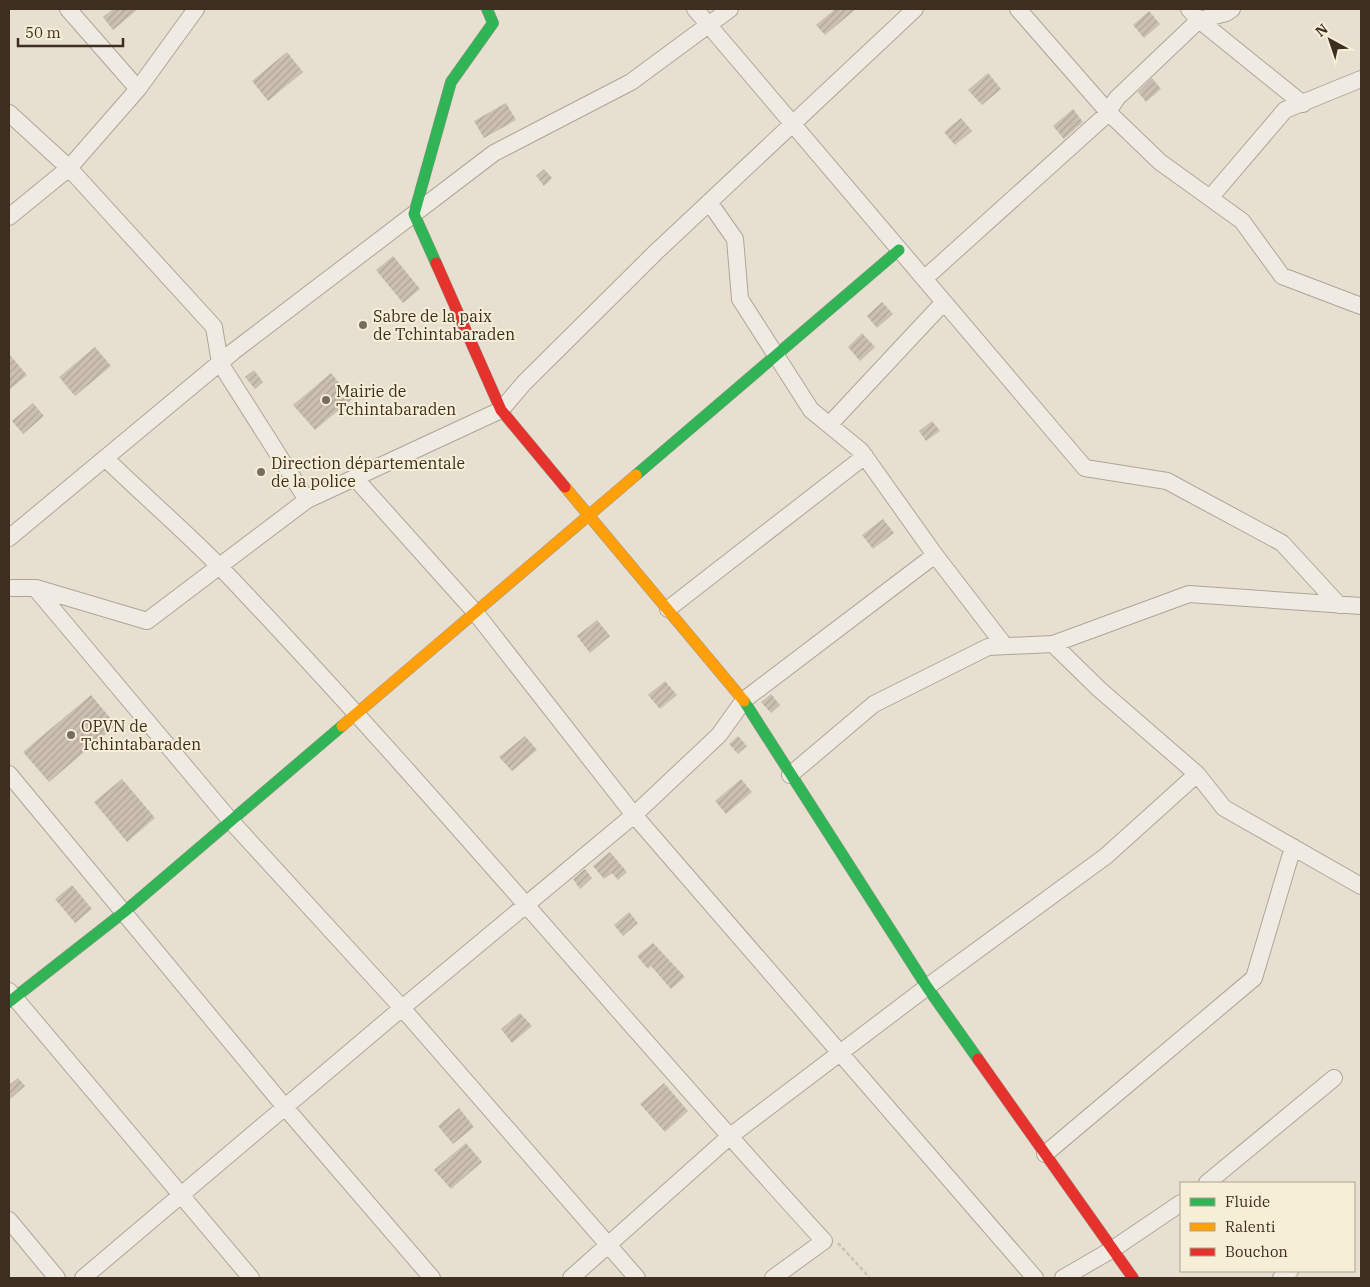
<svg xmlns="http://www.w3.org/2000/svg" width="1370" height="1287" font-family="'IBM Plex Serif',serif">
  <style>
    .building { fill: url(#building-hatch) }
    .lines { fill: none; stroke-linecap: round; stroke-linejoin: round }
    .street-casing { stroke: #ada599; stroke-width: 18 }
    .fast-casing { stroke: #9c958a; stroke-width: 12 }
    .slow-casing { stroke: #9c958a; stroke-width: 12 }
    .jam-casing { stroke: #9c958a; stroke-width: 12 }
    .path { stroke: #c8c2b9; stroke-width: 2.5; stroke-dasharray: 4 2.5; stroke-linecap: butt }
    .street { stroke: #efebe3; stroke-width: 16 }
    .fast { stroke: #30b455; stroke-width: 11 }
    .slow { stroke: #ff9f0a; stroke-width: 11 }
    .jam { stroke: #e5322d; stroke-width: 11 }
    .poi-dot { fill: #786c5e; stroke: #f7eed8; stroke-width: 2 }
    .labels { text-anchor: middle; dominant-baseline: central; stroke-width: 4; stroke-linejoin: round; paint-order: stroke }
    .poi-label { font-size: 16px; fill: #3d2e20; stroke: #f7eed8; text-anchor: start }
  </style>
  <defs>
    <pattern id="building-hatch" width="6" height="6" patternUnits="userSpaceOnUse" patternTransform="scale(1.25)"><rect width="6" height="6" fill="#cbbfb2"/><path d="M-1 1l2-2M0 6l6-6M5 7l2-2" fill="none" stroke="#afa499"/></pattern>
  </defs>
  <rect width="100%" height="100%" fill="#e7e0d1"/>
  <path class="building" d="M113 9H138L113 30 103 17Z
    M835 9H856L825 35 816 25Z
    M1149 11 1160 24 1144 38 1133 25Z
    M287 52 303 72 268 101 252 81Z
    M988 73 1001 89 982 105 968 90Z
    M1152 78 1161 89 1146 102 1138 92Z
    M506 103 516 120 484 138 474 121Z
    M1073 109 1083 122 1064 139 1053 126Z
    M961 118 972 131 955 145 944 132Z
    M544 169 552 178 544 186 536 176Z
    M393 256 420 289 403 303 376 270Z
    M882 302 893 314 877 328 867 316Z
    M862 333 875 347 860 361 848 347Z
    M95 347 111 366 75 396 59 377Z
    M9 354 27 375 9 390Z
    M254 370 263 382 255 389 245 377Z
    M331 373 352 399 315 430 293 405Z
    M33 403 44 416 23 434 12 421Z
    M932 421 940 431 926 441 919 431Z
    M883 519 894 533 873 549 862 535Z
    M597 620 610 636 590 653 577 636Z
    M665 681 677 695 660 709 648 695Z
    M771 694 780 705 771 713 761 702Z
    M91 695 116 725 49 782 23 752Z
    M525 736 537 750 512 771 499 757Z
    M738 736 747 746 738 754 729 744Z
    M122 779 155 818 127 842 94 802Z
    M741 779 752 792 726 814 715 801Z
    M610 852 627 872 618 880 612 873 604 879 593 866Z
    M585 869 592 878 580 889 573 879Z
    M72 885 92 909 75 923 55 899Z
    M629 912 638 923 623 936 614 925Z
    M653 943 685 977 671 989 651 966 648 969 637 956Z
    M520 1013 532 1026 512 1043 501 1029Z
    M18 1078 25 1086 9 1100V1085Z
    M664 1083 688 1111 665 1132 640 1104Z
    M459 1108 474 1127 453 1144 438 1126Z
    M466 1143 482 1162 451 1189 434 1170Z"/>
  <g class="lines">
    <defs>
      <path id="street" d="M68 9 138 89
        M695 9 1085 468 1167 481 1282 543 1339 605
        M1018 9 1108 112 1160 162 1242 221 1282 276 1361 306
        M1189 9 1199 20 1303 104
        M9 113 69 168 214 327 220 363 307 500
        M1210 198 1285 110 1361 79
        M709 202 735 239 740 299 811 410 861 451 935 555 1005 646
        M9 217 69 168 138 89 196 9
        M924 279 1105 116 1117 98 1199 20 1226 13 1232 9
        M829 425 944 302
        M105 458C143 495 184 530 221 568 429 786 621 1019 824 1241L773 1278
        M355 478 475 612 634 815 1035 1278
        M9 538 234 351 494 153 631 82 730 9
        M9 588H36L147 621 307 500 501 410 524 383 656 252 915 9
        M36 589 230 820 402 1008 637 1278
        M668 609 865 456
        M1053 644 1099 689 1197 774 1224 808 1361 886
        M9 774 284 1106 432 1278
        M790 775 874 704 988 647 1053 644 1189 594 1361 606
        M9 991 251 1278
        M1045 1154 1254 978 1293 847
        M1207 1183 1334 1078
        M9 1220 57 1278
        M83 1278 402 1008 634 815 719 735 744 700 935 555
        M571 1278 729 1137 927 987 1106 856 1197 774
        M1063 1278 1113 1249 1181 1203
        M1281 1278 1290 1271"/>
      <path id="fast" d="M436 263 414 214 451 82 493 23 487 9
        M636 475 899 250
        M744 701 927 987 978 1059
        M9 1002 124 912 342 726"/>
      <path id="slow" d="M565 487 744 701
        M342 726 636 475"/>
      <path id="jam" d="M436 263 501 410 565 487
        M978 1059 1133 1278"/>
    </defs>
    <use href="#street" class="street-casing"/>
    <use href="#fast" class="fast-casing"/>
    <use href="#slow" class="slow-casing"/>
    <use href="#jam" class="jam-casing"/>
    <path class="path" d="M838 1243 870 1278"/>
    <use href="#street" class="street"/>
    <use href="#fast" class="fast"/>
    <use href="#slow" class="slow"/>
    <use href="#jam" class="jam"/>
  </g>
  <g class="poi-dot">
    <circle cx="363" cy="325" r="5"/>
    <circle cx="326" cy="400" r="5"/>
    <circle cx="261" cy="472" r="5"/>
    <circle cx="71" cy="735" r="5"/>
  </g>
  <g class="labels">
    <g class="poi-label">
      <text x="373" y="316">Sabre de la paix<tspan x="373" dy="18">de Tchintabaraden</tspan></text>
      <text x="336" y="391">Mairie de<tspan x="336" dy="18">Tchintabaraden</tspan></text>
      <text x="271" y="463">Direction départementale<tspan x="271" dy="18">de la police</tspan></text>
      <text x="81" y="726">OPVN de<tspan x="81" dy="18">Tchintabaraden</tspan></text>
    </g>
  </g>
  <rect width="1370" height="1287" fill="none" stroke="#3d2e20" stroke-width="20"/>
  <rect x="1180" y="1182" width="175" height="90" fill="#f7eed8" stroke="#ada18e"/>
  <rect x="1190" y="1198" width="25" height="8" fill="#30b455" stroke="#ada18e"/>
  <text x="1225" y="1207" font-size="15" fill="#3d2e20">Fluide</text>
  <rect x="1190" y="1223" width="25" height="8" fill="#ff9f0a" stroke="#ada18e"/>
  <text x="1225" y="1232" font-size="15" fill="#3d2e20">Ralenti</text>
  <rect x="1190" y="1248" width="25" height="8" fill="#e5322d" stroke="#ada18e"/>
  <text x="1225" y="1257" font-size="15" fill="#3d2e20">Bouchon</text>
  <g transform="translate(1330 40) rotate(320)" stroke="#f7eed8" stroke-width="4" paint-order="stroke">
  <path d="M0-4L9 19L0 12L-9 19Z" fill="#3d2e20"/>
  <text y="-8" font-size="14" font-weight="bold" text-anchor="middle" fill="#3d2e20">N</text>
  </g>
  <path d="M18 38v8h105v-8" fill="none" stroke="#3d2e20" stroke-width="2.5"/>
  <text x="25" y="38" font-size="15" fill="#3d2e20" stroke="#f7eed8" stroke-width="4" paint-order="stroke">50 m</text>
</svg>
